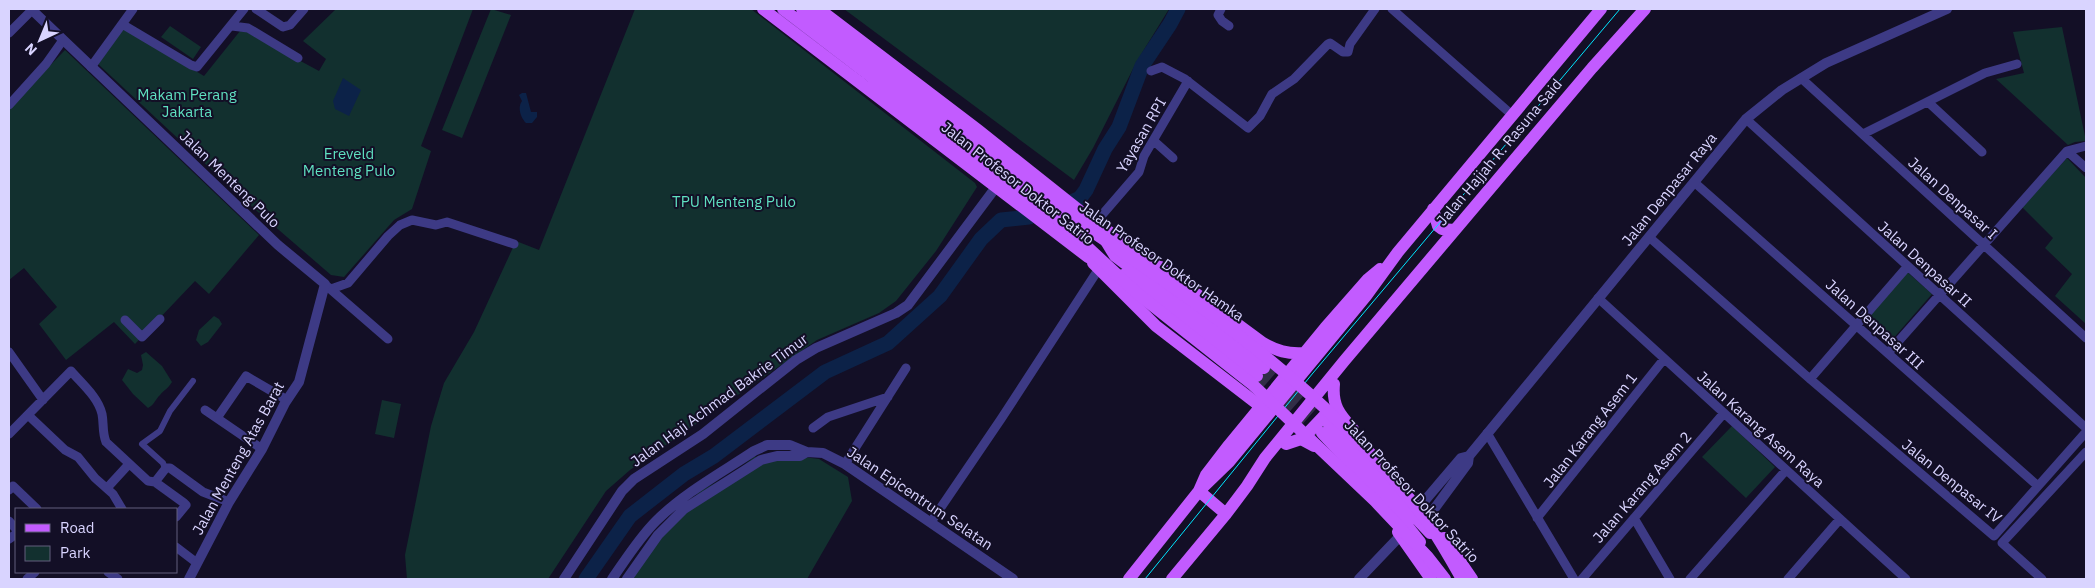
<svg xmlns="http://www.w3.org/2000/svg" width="2095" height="588" font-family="'IBM Plex Sans',sans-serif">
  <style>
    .green { fill: #12302f }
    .water { fill: #0c2248 }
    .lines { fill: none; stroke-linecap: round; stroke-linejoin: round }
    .river { stroke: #0c2248; stroke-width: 15 }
    .primary-tunnel { stroke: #312d47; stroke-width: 12; stroke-dasharray: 12 6; stroke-linecap: butt }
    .pedestrian { stroke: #3d3a85; stroke-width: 6 }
    .minor { stroke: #3d3a85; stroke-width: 9 }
    .tertiary { stroke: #3d3a85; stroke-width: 10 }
    .primary { stroke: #c25bff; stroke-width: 12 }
    .tram { stroke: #00e5ff; stroke-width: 1 }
    .primary-bridge { stroke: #c25bff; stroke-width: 12 }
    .labels { text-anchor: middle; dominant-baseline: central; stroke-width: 4; stroke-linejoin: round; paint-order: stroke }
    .park-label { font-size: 15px; fill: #5fe0c0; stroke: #130f26 }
    .street-label { font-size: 15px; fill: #d9d4ff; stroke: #130f26 }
  </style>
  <rect width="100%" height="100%" fill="#130f26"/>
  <path class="green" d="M336 9H473L421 146 431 151 412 209 394 220 344 277 331 275 243 199 98 64 124 28 204 76 240 31 247 32 319 71 326 59 303 41Z
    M491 9 511 15 462 138 442 130Z
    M635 9H751L975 183 977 187 936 251 896 301 879 313 817 340 630 470 606 491 548 579H407L405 555 431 426 444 383 474 332 516 241 539 250Z
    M844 9H1169L1137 61 1093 148 1074 180Z
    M170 26 201 47 193 59 161 37Z
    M2062 27 2086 141 2075 142 2068 145 1996 79 2024 73 2013 32Z
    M65 50 259 235 209 294 195 281 135 344 114 322 66 360 39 324 57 307 24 268 9 280V108Z
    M2067 158 2086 178V324L2055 296 2072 274 2045 248 2053 238 2022 207Z
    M1906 271 1932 294 1891 341 1865 318Z
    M214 316 219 319 222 324 208 342 201 346 196 340 199 330Z
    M146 352 162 366 172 382C167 390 165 389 160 395 155 400 154 405 148 408L133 394 122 380 128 369 137 373 142 370 143 365 141 355Z
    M382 400 401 404 394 438 375 434Z
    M1732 426 1775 467 1746 498 1702 457Z
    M780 454 819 459 848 477 852 501 807 579H624L656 531 702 490 734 473 754 457Z"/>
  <path class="water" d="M343 78 361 90 349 116 335 109 333 101Z
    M522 93H526L531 112H537V117L532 123H526C521 118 517 108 522 101L519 95Z"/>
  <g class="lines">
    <path class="river" d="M1071 202 1080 198 1086 190 1105 149 1119 127 1142 66 1170 24 1178 9
      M586 579 630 516 684 474 714 456 825 372 888 343 940 296 981 239 1001 220 1029 217"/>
    <path class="primary-tunnel" d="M1264 368 1329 425
      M1257 376 1322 433"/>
    <path class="pedestrian" d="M165 469 163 463 142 444 160 431 170 411 193 381"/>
    <path class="minor" d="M256 9 283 27 290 25 304 9
      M1221 9 1218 15 1222 21 1229 26
      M1392 9 1511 114
      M122 24 191 65 197 67 244 9
      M232 26 248 28 298 58
      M9 33 32 10
      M91 67 133 9
      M1151 71 1162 67 1185 79 1248 128 1260 116 1272 94 1294 79 1328 44 1330 43 1343 52H1348L1350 44 1375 9
      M1801 78 2086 338
      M1928 102 1982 152
      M9 105 46 64 63 40
      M1746 119 2086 428
      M1863 134 1985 73 2017 64
      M1154 141 1173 158
      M2067 151 2086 168
      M2067 151 2086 146
      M1694 182 2038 486
      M1095 223 1139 172 1144 156 1188 81
      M1649 237 1810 379 1994 536 2086 432
      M328 287 388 339
      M331 289 348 283 388 236 400 225 412 220 436 225 447 222 514 244
      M1598 298 1906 579
      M125 320 142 337 160 319
      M9 352 43 400
      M1888 353 2067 151
      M1810 379 1907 267
      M205 410 262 449
      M28 415 65 450 78 457 95 478 113 494 122 509
      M217 418 246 376 287 400
      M813 428 828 417 888 397
      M1487 433 1574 579
      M9 434 71 371C82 384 98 397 102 414 104 424 102 432 106 442L148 481 155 482 184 503 186 505 176 517
      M845 464 906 368
      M155 482 166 468H170L203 492 229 502
      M107 488 129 464
      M9 490 13 486 37 509
      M1537 518 1664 359
      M1634 518 1670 579
      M9 521 16 529
      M931 522 1001 419 1098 270
      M9 539 16 534
      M176 547 197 563
      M108 572 118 579
      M27 579 35 572
      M1582 579 1724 413
      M1690 579 1786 470
      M1788 579 1840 519
      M2042 579 2002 543 2086 452"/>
    <path class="tertiary" d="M31 9 278 245 325 284 299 382 285 403 262 449 229 502 189 579
      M1421 505 1461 458 1469 456
      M1429 516 1468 463 1469 456 1746 119 1782 90 1826 63 1947 9
      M564 579 622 491 634 479 703 434 796 360 816 348 896 313 908 305 996 187
      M612 579C626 559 639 538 656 521 684 493 721 473 754 451L767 445H790L807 452 823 453 845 464 1013 579
      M627 579 658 535 684 509 761 460 777 456H800L807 452
      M1359 579 1401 535"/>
    <path class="primary" d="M763 9 1088 257 1105 266
      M783 9 1055 217
      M802 9 1075 220
      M819 9 978 130 1095 223 1115 256 1264 368
      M1433 209 1438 226 1442 229 1454 230
      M1097 224 1137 250 1263 343C1277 351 1287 354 1304 353
      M1093 263 1156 326 1260 406
      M1123 275 1257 376
      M1334 384C1332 405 1339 414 1353 429
      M1329 425 1430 533
      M1322 433 1396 512 1420 542
      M1286 444 1301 439 1314 446
      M1312 444 1309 440 1308 433 1326 414 1339 416
      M1226 514 1199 491 1229 462 1366 296 1398 252 1601 9
      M1398 532 1431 579
      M1444 538 1472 579
      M1129 579 1199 491 1206 475 1229 445 1325 328 1368 279 1380 269
      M1172 579 1226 514 1247 486 1265 458 1345 360 1592 68 1645 9"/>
    <path class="tram" d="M1145 579 1313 373 1620 9"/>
    <path class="primary-bridge" d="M1055 217 1138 294 1252 384 1375 501 1427 556 1445 579
      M1075 220C1197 302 1321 386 1413 503 1432 526 1447 553 1462 579"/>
  </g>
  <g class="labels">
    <g class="park-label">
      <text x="187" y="94">Makam Perang<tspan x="187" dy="17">Jakarta</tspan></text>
      <text x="349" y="153">Ereveld<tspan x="349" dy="17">Menteng Pulo</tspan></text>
      <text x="734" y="201">TPU Menteng Pulo</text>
    </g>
    <g class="street-label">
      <text transform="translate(1141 135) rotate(-60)">Yayasan RPI</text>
      <text transform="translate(1499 152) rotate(-50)">Jalan Hajjah R. Rasuna Said</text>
      <text transform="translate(230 179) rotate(44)">Jalan Menteng Pulo</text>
      <text transform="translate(1018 183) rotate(38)">Jalan Profesor Doktor Satrio</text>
      <text transform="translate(1669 189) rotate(-51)">Jalan Denpasar Raya</text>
      <text transform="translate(1953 198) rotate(42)">Jalan Denpasar I</text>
      <text transform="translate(1162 261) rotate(35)">Jalan Profesor Doktor Hamka</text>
      <text transform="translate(1925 264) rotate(42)">Jalan Denpasar II</text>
      <text transform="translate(1875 324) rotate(42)">Jalan Denpasar III</text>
      <text transform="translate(719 400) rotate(-36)">Jalan Haji Achmad Bakrie Timur</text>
      <text transform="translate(1761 429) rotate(42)">Jalan Karang Asem Raya</text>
      <text transform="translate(1590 430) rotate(-52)">Jalan Karang Asem 1</text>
      <text transform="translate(238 458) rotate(-61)">Jalan Menteng Atas Barat</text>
      <text transform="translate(1952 481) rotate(39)">Jalan Denpasar IV</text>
      <text transform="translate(1642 487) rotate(-49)">Jalan Karang Asem 2</text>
      <text transform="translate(1412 491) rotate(47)">Jalan Profesor Doktor Satrio</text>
      <text transform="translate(920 498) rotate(34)">Jalan Epicentrum Selatan</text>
    </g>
  </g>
  <rect width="2095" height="588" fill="none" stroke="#d9d4ff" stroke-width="20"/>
  <rect x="15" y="508" width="162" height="65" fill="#130f26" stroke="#625e7d"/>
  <rect x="25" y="524" width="25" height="8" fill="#c25bff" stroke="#625e7d"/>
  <text x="60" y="533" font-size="15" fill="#d9d4ff">Road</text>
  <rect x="25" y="546" width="25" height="15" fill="#12302f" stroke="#625e7d"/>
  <text x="60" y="558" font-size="15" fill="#d9d4ff">Park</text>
  <g transform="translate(40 40) rotate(224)" stroke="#130f26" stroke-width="4" paint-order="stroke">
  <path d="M0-4L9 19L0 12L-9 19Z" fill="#d9d4ff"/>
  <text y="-8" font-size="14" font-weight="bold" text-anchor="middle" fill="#d9d4ff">N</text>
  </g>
</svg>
